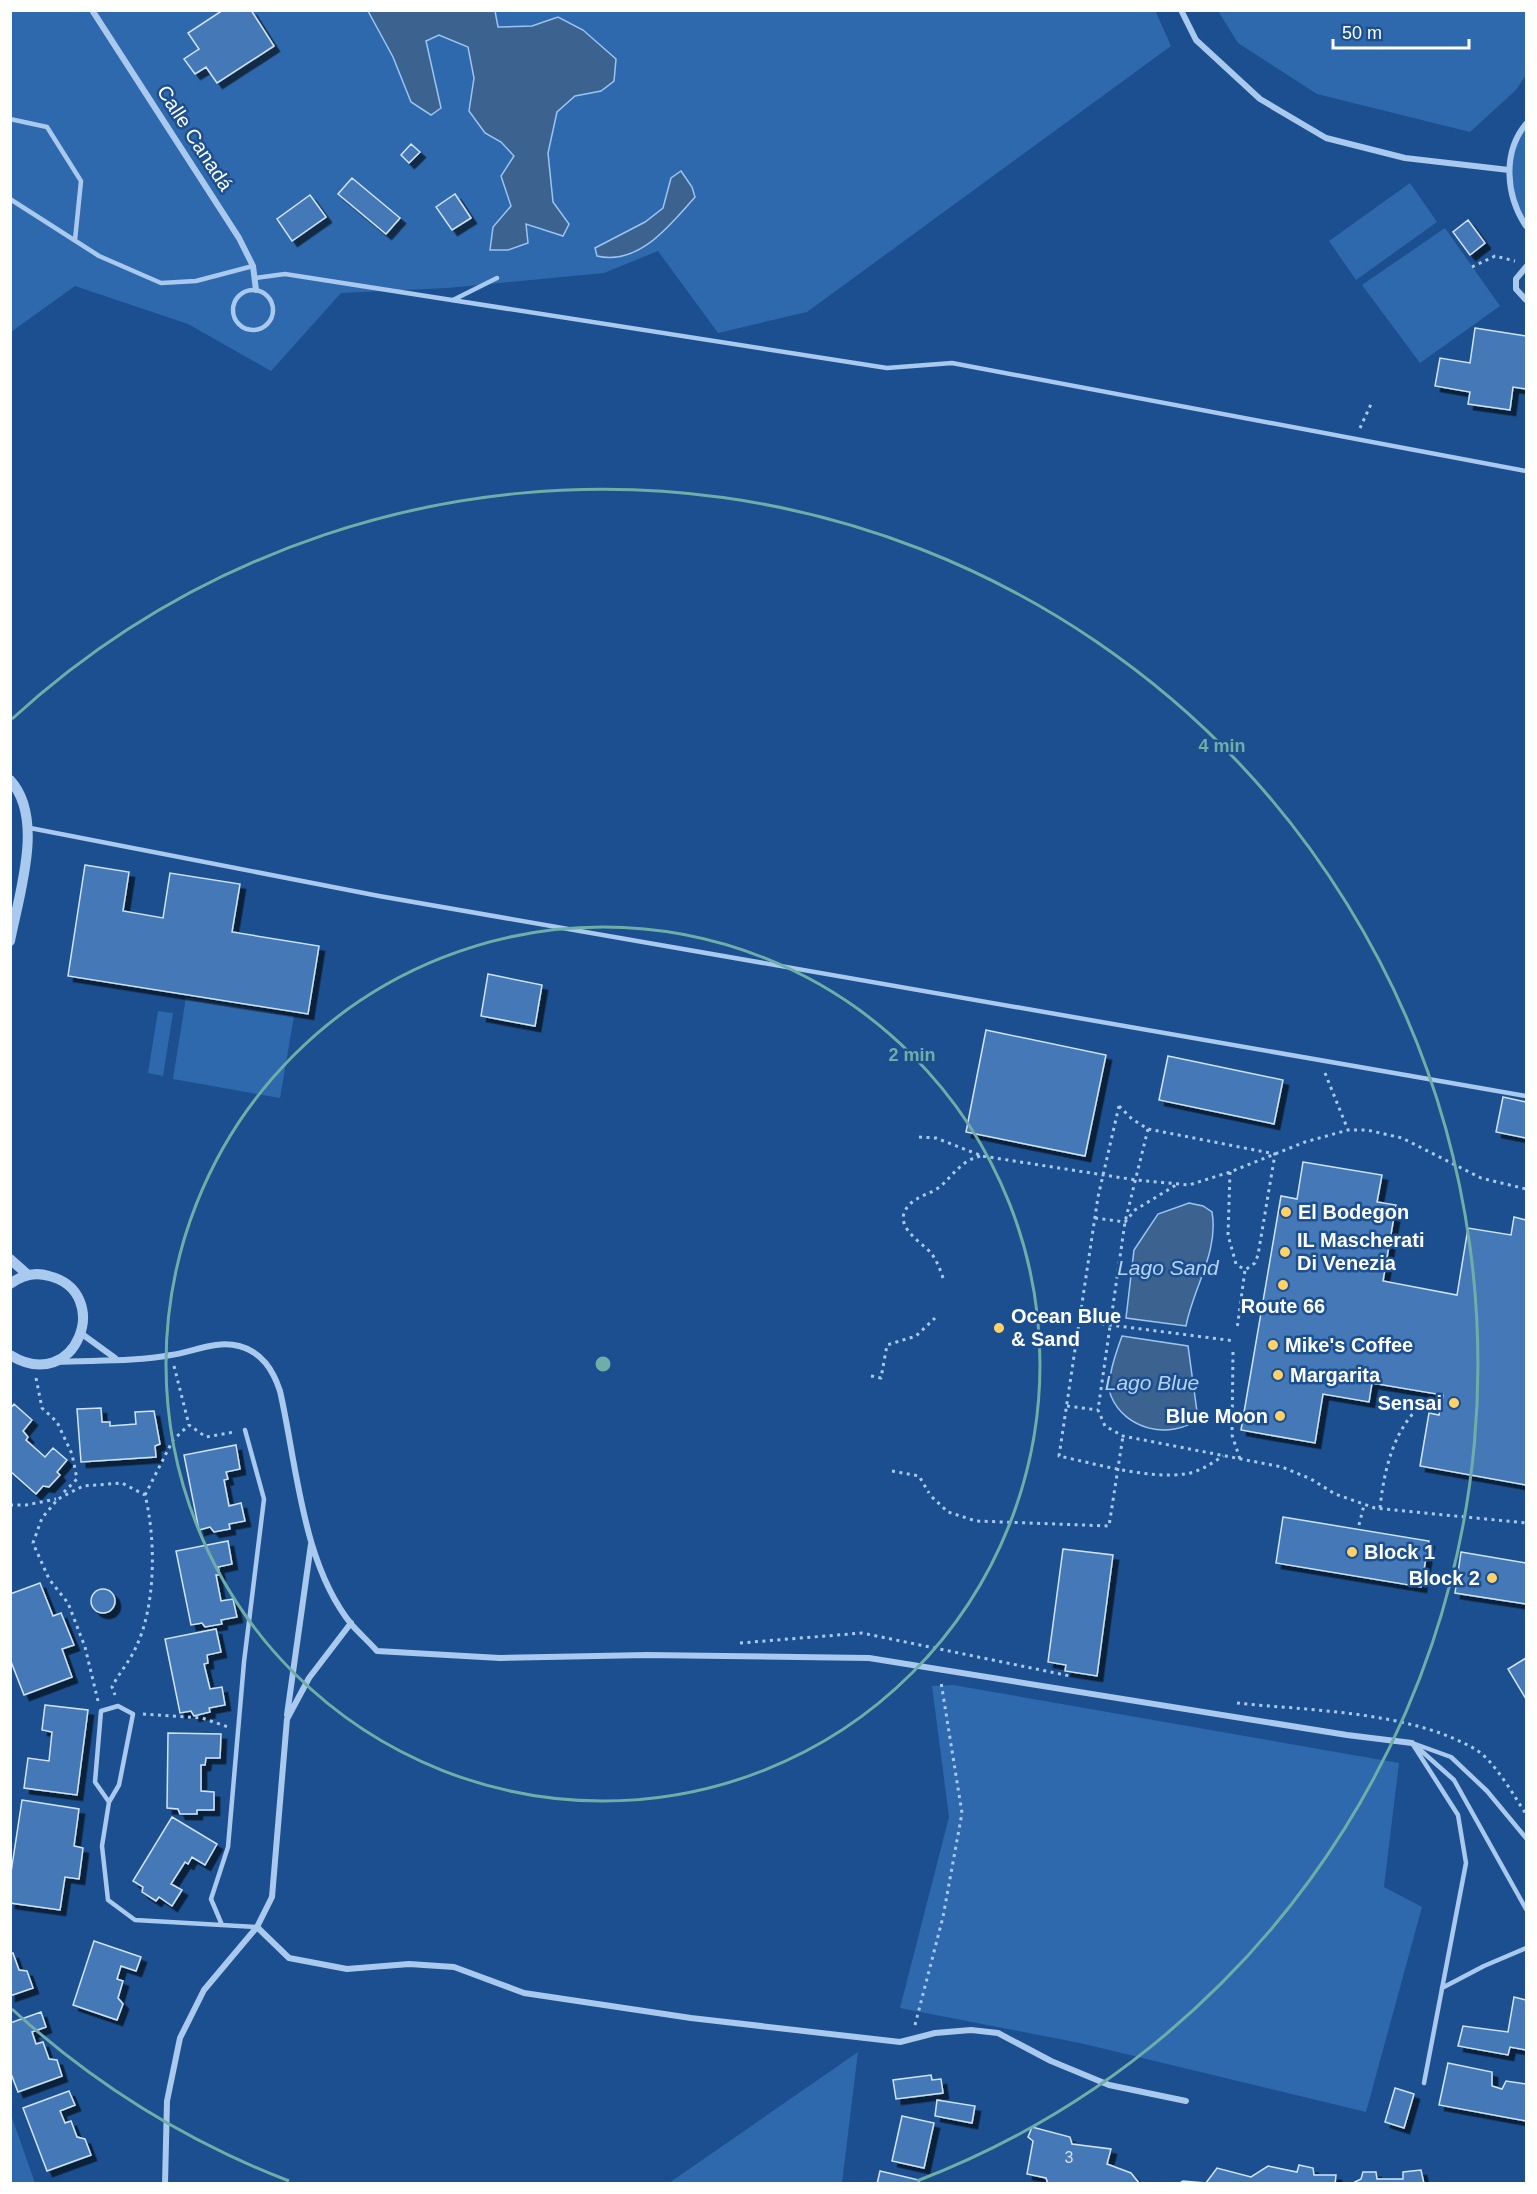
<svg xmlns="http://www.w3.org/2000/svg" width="1537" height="2194" font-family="Helvetica,sans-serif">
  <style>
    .green { fill: #2e69ad }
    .water { fill: #3c6290; stroke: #9cc4f0; stroke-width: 1.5 }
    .building { fill: #4478b7; stroke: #cfe3fa; stroke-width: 1.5; filter: url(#shadow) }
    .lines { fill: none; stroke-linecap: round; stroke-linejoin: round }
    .path { stroke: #a9c9ee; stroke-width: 3; stroke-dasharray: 3 4.5; stroke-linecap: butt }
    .service { stroke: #a9c9ee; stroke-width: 4.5 }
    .minor { stroke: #a9c9ee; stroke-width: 6 }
    .tertiary { stroke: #a9c9ee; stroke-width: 10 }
    .ring { fill: none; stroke: #6fada8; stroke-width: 3 }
    .poi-dot { fill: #ffd166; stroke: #1b4f8f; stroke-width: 2 }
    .labels { text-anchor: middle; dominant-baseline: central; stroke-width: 5; stroke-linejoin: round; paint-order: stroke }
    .number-label { font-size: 16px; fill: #d0dded }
    .street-label { font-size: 20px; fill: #fff; stroke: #1b4f8f }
    .poi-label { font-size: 20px; font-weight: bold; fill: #fff; stroke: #1b4f8f; text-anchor: start }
    .water-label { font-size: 21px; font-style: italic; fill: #b5d3f5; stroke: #1b4f8f }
    .centre { fill: #6fada8; stroke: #1b4f8f; stroke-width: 3 }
    .ring-label { font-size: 18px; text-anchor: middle; font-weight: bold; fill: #6fada8; stroke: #1b4f8f; stroke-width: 5; stroke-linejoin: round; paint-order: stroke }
  </style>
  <defs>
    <filter id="shadow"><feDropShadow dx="5.5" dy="5.5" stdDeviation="0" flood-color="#0009"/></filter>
  </defs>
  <rect width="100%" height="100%" fill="#1b4f8f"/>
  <path class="green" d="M1155 10 1171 46 807 312 718 333 658 251 604 273 447 288 341 293 271 371 188 324 75 286 11 332V11Z
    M1218 11H1526V75L1516 90 1470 132 1317 94 1238 43Z
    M1526 124V226C1507 199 1504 151 1526 124Z
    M1410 183 1437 222 1356 280 1329 241Z
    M1445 228 1500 306 1420 363 1362 285Z
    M186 997 294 1016 280 1098 173 1079Z
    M158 1011 173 1013 163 1076 148 1073Z
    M953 1685 1399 1763 1384 1887 1422 1907 1366 2112 1080 2043 900 2008 949 1817 932 1686Z
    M858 2052 842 2183H669Z
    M11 2115 35 2183H11Z"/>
  <path class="water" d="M368 11H495L498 27 532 26 558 17 583 30 616 59 614 81 601 91 575 96 557 112 548 153 553 202 569 224 563 236 526 224 528 243 508 250H490L493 227 511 206 501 176 514 156 501 142 485 133 469 111 474 78 468 47 439 35 426 41 441 108 431 115 411 102 393 57Z
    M681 171 692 187 695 197C670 225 639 266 597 256L595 248 645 222 663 208 671 178Z
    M1189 1203 1203 1206 1212 1212C1219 1252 1193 1288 1186 1326L1126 1318 1134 1250 1158 1214Z
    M1122 1336 1188 1346 1198 1419C1170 1440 1125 1430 1111 1396 1105 1382 1117 1350 1122 1336Z"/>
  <path class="building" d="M223 10H251L274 46 217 83 206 67 195 74 184 59 199 49 188 33Z
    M411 144 420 152 409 163 401 155Z
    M352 178 400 218 386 234 338 194Z
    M455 194 471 218 452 230 436 207Z
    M310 195 326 217 292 241 277 219Z
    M1468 220 1485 243 1470 255 1453 232Z
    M1475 328 1526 336V389L1513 387 1510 410 1468 404 1470 392 1435 386 1440 358 1470 363Z
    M85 865 129 872 123 911 163 918 170 873 240 884 232 932 319 946 308 1014 68 976Z
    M488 974 542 985 535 1026 481 1016Z
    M986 1030 1106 1055 1085 1156 966 1132Z
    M1168 1056 1283 1080 1274 1124 1159 1100Z
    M1503 1097 1526 1102V1138L1496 1132Z
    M1303 1162 1382 1175 1377 1202 1396 1205 1383 1281 1457 1295 1468 1228 1511 1235 1514 1217 1526 1220V1485L1420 1466 1429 1413 1439 1415 1443 1395 1372 1383 1369 1402 1323 1394 1315 1443 1241 1430 1281 1196 1297 1199Z
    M14 1404 32 1420 23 1431 28 1437 26 1440 45 1457 53 1448 67 1460 57 1472 60 1475 49 1487 43 1486 36 1494 10 1471V1409Z
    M101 1408 102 1422H110V1426L136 1424 135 1412 154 1411 160 1444 155 1446 156 1457 81 1462 77 1409Z
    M236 1445 240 1469 226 1472 228 1479 224 1480 229 1506 241 1503 245 1521 229 1524 230 1529 214 1532 210 1527 199 1530 184 1455Z
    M1283 1517 1429 1541 1421 1587 1276 1563Z
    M228 1541 232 1564 218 1567 220 1575H216L221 1601 233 1599 237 1617 221 1620 222 1624 205 1627 202 1623 191 1625 176 1551Z
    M1063 1549 1113 1555 1097 1676 1065 1671 1066 1665 1048 1662Z
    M1461 1552 1526 1563V1604L1455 1593Z
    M40 1583 53 1616 61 1613 74 1645 62 1649 72 1677 24 1695 10 1659V1594Z
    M91 1601a12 12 0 1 1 24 0a12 12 0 1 1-24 0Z
    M216 1629 221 1652 207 1655 208 1663 204 1664 210 1689 222 1687 225 1705 209 1708 210 1712 194 1716 191 1711 180 1713 165 1639Z
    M1526 1658V1699L1508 1669Z
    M45 1705 88 1710 77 1795 24 1788 28 1758 49 1761 52 1732 42 1730Z
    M168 1733 221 1734 220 1758H206L205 1765H201V1791L214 1792V1810H197V1814H180L178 1809 167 1808Z
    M22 1800 79 1809 74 1846 83 1848 79 1879 65 1877 60 1910 10 1903V1879Z
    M172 1817 217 1844 205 1865 192 1857 188 1864 185 1862 171 1884 182 1890 172 1906 159 1897 156 1901 142 1892 143 1887 133 1881Z
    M94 1941 141 1957 136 1971 121 1966 117 1979 123 1981 118 1998 123 2004 117 2020 73 2005Z
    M13 1953 19 1970 27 1971 33 1988 10 1996V1954Z
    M1514 1997 1526 2000V2050L1510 2047 1508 2055 1458 2046 1463 2026 1508 2032Z
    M41 2012 46 2027 32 2032 36 2044 43 2042 49 2059 57 2060 62 2076 18 2092 10 2071V2023Z
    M1448 2063 1492 2072V2086L1502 2089 1506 2081 1526 2084V2121L1439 2105Z
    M931 2075 932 2080 941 2079 943 2093 896 2099 893 2080Z
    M1395 2088 1414 2094 1404 2128 1385 2122Z
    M69 2091 75 2105 60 2111 65 2123 71 2121 77 2137 85 2139 91 2155 47 2171 23 2108Z
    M937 2100 975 2106 972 2123 935 2116Z
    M902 2116 934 2123 924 2168 892 2161Z
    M1032 2127 1070 2137 1072 2144 1111 2149 1107 2164 1131 2173 1139 2183 1145 2184H1048L1046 2178 1027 2174 1033 2141 1028 2137Z
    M1299 2165 1313 2168 1314 2175H1336L1335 2184H1178L1183 2181 1206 2183 1217 2168 1251 2177 1268 2166 1297 2172Z
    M1421 2170 1424 2184H1351L1361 2179 1363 2172H1376L1377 2179H1403V2172Z
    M880 2171 919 2180V2184H877Z"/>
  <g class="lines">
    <path class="path" d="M1472 267 1495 256 1515 261
      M1360 428 1372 402
      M1325 1073 1348 1130
      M1119 1106 1098 1197 1059 1456C1096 1464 1147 1479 1185 1474 1199 1472 1211 1464 1223 1456
      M1119 1106 1132 1119 1148 1129 1275 1154 1258 1255 1255 1263 1245 1270
      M1148 1129 1125 1222 1098 1410 1105 1426 1123 1436 1282 1467 1311 1479 1335 1494 1375 1508 1526 1523
      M919 1137 936 1138 982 1156 1136 1180 1189 1185 1230 1172 1305 1142 1348 1130H1367L1402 1138 1481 1178 1526 1189
      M1230 1172 1228 1235 1236 1264 1245 1270 1237 1329
      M1095 1218 1125 1222 1135 1210 1176 1185
      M943 1278C940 1269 937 1261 931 1253 920 1241 891 1225 909 1205 917 1196 931 1194 941 1186 954 1174 962 1160 981 1156
      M1079 1321 1235 1341
      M1233 1352 1232 1435 1240 1459
      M174 1366 189 1425 206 1437 234 1432
      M871 1376 881 1378 887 1345 916 1336 935 1318
      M36 1378 42 1408 57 1422 72 1454 77 1479 61 1495
      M1067 1406 1098 1410
      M892 1471 919 1476 929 1493
      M145 1495 173 1440 189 1425
      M932 1497 948 1512 976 1521 1109 1526 1123 1436
      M10 1505H26L56 1499
      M1380 1508C1384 1469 1395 1421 1430 1399L1439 1401
      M1359 1525 1364 1505
      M740 1643 862 1633 1070 1676
      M98 1701 85 1647 68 1603 49 1579 33 1543 42 1518 58 1499 83 1486 122 1483 145 1495C156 1539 156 1606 136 1647 130 1661 119 1673 112 1687L115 1695
      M1237 1703C1312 1711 1409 1711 1475 1749 1494 1760 1514 1796 1526 1814
      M143 1714 202 1718 228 1727
      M915 2025 943 1917 962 1813 941 1682"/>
    <path class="service" d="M10 119 47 127 81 181 75 240
      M10 199 99 256 161 283 196 281 253 266
      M255 278 285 274 887 368 952 363 1526 471
      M233 310a20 20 0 1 1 40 0a20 20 0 1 1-40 0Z
      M453 300 497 278
      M30 828 379 896 1526 1096
      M1412 1743 1458 1815 1466 1863 1424 2083
      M1415 1744 1451 1757 1487 1791 1526 1838
      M1417 1747 1454 1780 1526 1909
      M109 1802 95 1782 101 1711 118 1706 133 1714 119 1785 109 1802 102 1846 108 1900 135 1920 257 1927
      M222 1925 211 1899 228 1847 244 1662 264 1499 245 1430
      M1442 1988 1484 1966 1526 1948"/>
    <path class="minor" d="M92 10 239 238 253 266 256 290
      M1181 10 1196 40 1260 99 1326 138 1405 158 1509 170
      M1526 124C1502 153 1506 196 1526 226
      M1526 267 1516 279V289L1526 300
      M82 1334 115 1358
      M56 1362C94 1360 134 1362 171 1355 193 1352 216 1340 239 1346 262 1352 273 1370 280 1391 297 1465 302 1564 352 1625 360 1634 369 1642 377 1651L500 1658 647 1655 869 1658 1347 1735 1412 1743
      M287 1715 311 1544
      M257 1927 289 1958 347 1969 409 1964 454 1967 524 1993 691 2018 900 2042 935 2033 971 2030 998 2033 1051 2061 1109 2085 1186 2101
      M165 2184 167 2101 180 2038 204 1990 257 1927 272 1897 287 1719 309 1678 351 1623"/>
    <path class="tertiary" d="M10 780C45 818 19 894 10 941
      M10 1259 28 1275
      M10 1284C22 1275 36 1272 49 1276 114 1292 77 1396 10 1355"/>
  </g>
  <g class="ring">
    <circle cx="603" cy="1364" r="437"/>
    <path d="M289 2181A875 875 0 0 1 12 2009M12 719A875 875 0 1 1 917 2181"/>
  </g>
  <g class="poi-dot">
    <circle cx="1286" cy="1212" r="6"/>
    <circle cx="1285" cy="1252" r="6"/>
    <circle cx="1283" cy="1285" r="6"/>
    <circle cx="999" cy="1328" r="6"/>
    <circle cx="1273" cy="1345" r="6"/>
    <circle cx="1278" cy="1375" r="6"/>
    <circle cx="1454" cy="1403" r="6"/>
    <circle cx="1280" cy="1416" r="6"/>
    <circle cx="1352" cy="1552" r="6"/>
    <circle cx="1492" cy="1578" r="6"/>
  </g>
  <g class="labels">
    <g class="number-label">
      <text x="1069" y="2157">3</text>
    </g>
    <g class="street-label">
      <text transform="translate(195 138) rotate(57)">Calle Canadá</text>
    </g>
    <g class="poi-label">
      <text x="1298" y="1212">El Bodegon</text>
      <text x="1297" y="1240">IL Mascherati<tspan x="1297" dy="23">Di Venezia</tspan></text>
      <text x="1283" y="1306" text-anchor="middle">Route 66</text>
      <text x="1011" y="1316">Ocean Blue<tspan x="1011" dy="23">&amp; Sand</tspan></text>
      <text x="1285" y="1345">Mike's Coffee</text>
      <text x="1290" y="1375">Margarita</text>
      <text x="1442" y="1403" text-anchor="end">Sensai</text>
      <text x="1268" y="1416" text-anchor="end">Blue Moon</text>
      <text x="1364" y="1552">Block 1</text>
      <text x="1480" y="1578" text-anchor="end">Block 2</text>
    </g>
    <g class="water-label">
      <text x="1168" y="1267">Lago Sand</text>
      <text x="1152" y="1382">Lago Blue</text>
    </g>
  </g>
  <circle cx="603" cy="1364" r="9" class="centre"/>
  <g class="ring-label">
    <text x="1222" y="752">4 min</text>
    <text x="912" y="1061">2 min</text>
  </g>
  <rect width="1537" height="2194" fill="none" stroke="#ffffff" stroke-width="24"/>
  <path d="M1333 39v9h136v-9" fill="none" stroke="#ffffff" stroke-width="3"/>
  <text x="1342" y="39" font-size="18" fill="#ffffff" stroke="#1b4f8f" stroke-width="4.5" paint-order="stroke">50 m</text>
</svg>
